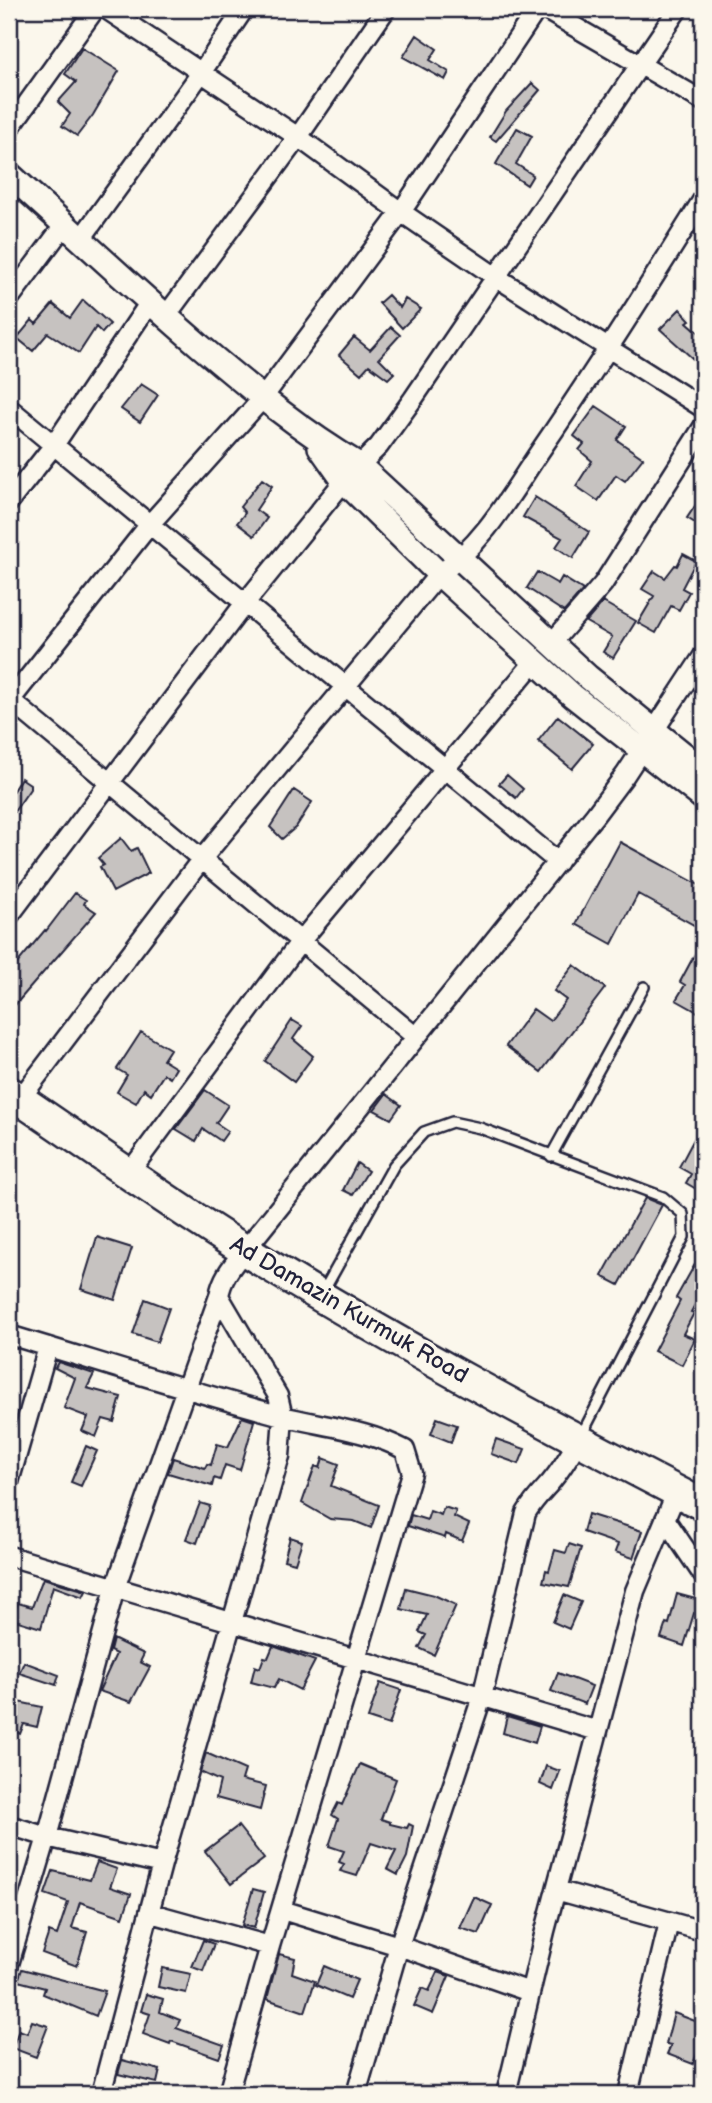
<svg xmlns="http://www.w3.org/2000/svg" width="712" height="2103" font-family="'Balsamiq Sans',sans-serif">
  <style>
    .building { fill: #c6c2c0; stroke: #22223b; stroke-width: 2 }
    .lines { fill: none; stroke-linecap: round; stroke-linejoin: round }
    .service-casing { stroke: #22223b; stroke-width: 14 }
    .minor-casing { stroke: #22223b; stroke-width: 23 }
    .tertiary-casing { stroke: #22223b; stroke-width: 28 }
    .trunk-casing { stroke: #22223b; stroke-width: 35 }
    .service { stroke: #fbf7ec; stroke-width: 9 }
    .minor { stroke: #fbf7ec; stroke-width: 18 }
    .tertiary { stroke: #fbf7ec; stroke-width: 23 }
    .trunk { stroke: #fbf7ec; stroke-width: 30 }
    .labels { text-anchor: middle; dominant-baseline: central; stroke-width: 7; stroke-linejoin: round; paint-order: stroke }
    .street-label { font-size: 23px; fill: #22223b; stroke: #fbf7ec }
  </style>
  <rect width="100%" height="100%" fill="#fbf7ec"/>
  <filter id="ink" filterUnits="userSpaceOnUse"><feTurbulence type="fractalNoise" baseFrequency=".0143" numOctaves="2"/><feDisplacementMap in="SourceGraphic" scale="14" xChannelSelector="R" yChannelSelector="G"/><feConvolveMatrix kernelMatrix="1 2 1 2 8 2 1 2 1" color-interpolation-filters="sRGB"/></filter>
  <g filter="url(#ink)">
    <path class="building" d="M417 35 437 49 430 60 449 72 445 80 403 57Z
      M82 48 119 71 93 115 77 136 62 126 70 114 58 102 76 82 65 74Z
      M532 83 540 90 496 141 490 137 506 111Z
      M517 128 532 136 516 164 533 175 527 185 496 164Z
      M388 295 400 308 405 299 421 309 402 328 379 303Z
      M83 300 110 324 102 333 96 327 79 353 48 333 33 351 17 338 32 320 36 324 53 304 70 318Z
      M680 309 690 320 687 322 703 336V368L660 329Z
      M391 327 400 335 379 358 394 373 388 379 369 365 361 374 339 355 354 337 370 350Z
      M141 384 158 395 140 422 121 409Z
      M596 406 626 426 617 440 643 458 625 481 616 475 598 501 576 486 592 461 579 450 584 444 574 436Z
      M262 479 272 486 256 510 267 518 254 536 237 523 245 513 240 507Z
      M703 494V528L687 518Z
      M535 497 589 532 573 558 556 547 562 538 523 517Z
      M683 554 696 561 682 588 689 592 679 610 671 606 656 633 638 623 654 596 642 589 654 571 665 578 675 565 677 566Z
      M537 572 558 584 562 577 583 590 564 612 527 588Z
      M603 602 636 621 613 658 603 652 612 637 586 622Z
      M558 716 593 744 572 769 538 741Z
      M507 775 523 789 516 798 499 784Z
      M21 778 30 784V789L9 819V797Z
      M294 790 312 802 296 827 282 839 270 827Z
      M121 838 131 851 137 848 149 873 113 892 100 867 104 865 98 858Z
      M620 842 703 887V930L638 894 612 944 576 924Z
      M75 893 86 900 84 904 96 912 15 1005 9 1000V960L16 965 45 930 46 931Z
      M703 939V1015L676 1000 685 985 680 982Z
      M574 965 605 988 541 1072 506 1046 533 1009 550 1021 566 1000 554 991Z
      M292 1020 302 1026 293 1039 313 1056 294 1082 265 1061Z
      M141 1032 170 1049 163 1060 176 1068 170 1078 164 1074 151 1094 144 1089 136 1103 117 1092 127 1075 117 1069Z
      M205 1090 228 1105 216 1123 228 1131 221 1141 203 1129 196 1141 176 1129Z
      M386 1094 401 1105 391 1119 374 1110Z
      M703 1122V1193L686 1183 691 1174 679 1167Z
      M357 1163 368 1171 353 1195 343 1190Z
      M645 1198 662 1205 619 1285 602 1276Z
      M97 1237 132 1248 115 1300 81 1289Z
      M703 1250V1290L691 1312 694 1313 683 1334 695 1339 682 1365 654 1351 680 1301 676 1298Z
      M145 1299 169 1308 157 1342 133 1334Z
      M58 1362 94 1374 87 1388 121 1397 114 1422 103 1419 96 1437 82 1431 88 1417 64 1408 75 1378 55 1368Z
      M242 1417 254 1421 240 1470 225 1465 220 1480 214 1478 212 1486 168 1473 173 1458 205 1468 207 1464 211 1465 217 1444 228 1447Z
      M437 1418 457 1425 451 1442 431 1434Z
      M496 1439 525 1449 519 1464 491 1454Z
      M86 1446 97 1451 81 1486 71 1482Z
      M323 1458 339 1464 331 1486 379 1505 371 1528 354 1521 330 1519 302 1503 315 1466 320 1468Z
      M200 1503 210 1506 197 1543 186 1539Z
      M444 1507 456 1511 454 1517 469 1524 462 1541 446 1534 445 1538 408 1526 411 1515 427 1520 430 1511 441 1515Z
      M588 1514 642 1531 633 1558 615 1552 618 1544 583 1532Z
      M290 1537 302 1541 295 1563 284 1560Z
      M569 1544 581 1548 569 1587 543 1582 546 1570 549 1571 555 1550 566 1553Z
      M43 1578 86 1591 83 1597 53 1586 41 1628 12 1619 18 1603 32 1607Z
      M406 1588 434 1595 456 1605 434 1655 419 1648 426 1635 419 1632 427 1615 401 1609Z
      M677 1594 703 1601V1617L694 1613 684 1646 661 1638 666 1623 669 1624Z
      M564 1595 581 1602 569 1629 553 1622Z
      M113 1639 144 1654 140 1662 150 1667 131 1702 99 1691 116 1654 110 1651Z
      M273 1646 315 1661 300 1690 279 1679 274 1688 251 1682 255 1666 260 1668 264 1657 268 1658Z
      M24 1662 59 1675 56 1685 19 1673Z
      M558 1673 592 1686 585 1704 551 1691Z
      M380 1683 401 1690 389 1725 368 1718Z
      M9 1700 42 1707 37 1727 24 1724 20 1734 9 1729Z
      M507 1716 540 1726 535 1743 503 1733Z
      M206 1753 245 1770 242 1780 266 1786 260 1810 216 1798 220 1781 200 1772Z
      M360 1764 396 1779 381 1819 390 1822V1824L407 1828 409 1824 413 1826 407 1857 398 1875 387 1869 396 1851 371 1843 357 1876 340 1871 344 1864 339 1862 344 1851 329 1846 338 1819 332 1815 338 1803 342 1805Z
      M546 1766 560 1771 553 1790 540 1784Z
      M238 1826 264 1859 231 1884 205 1851Z
      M97 1862 117 1869 110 1887 131 1894 123 1917 80 1902 72 1928 87 1932 77 1966 42 1953 49 1932 57 1935 68 1902 45 1894 53 1871 90 1880Z
      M253 1889 264 1892 254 1928 242 1925Z
      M474 1897 492 1905 479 1934 460 1928Z
      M203 1940 214 1944 203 1971 192 1967Z
      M279 1954 295 1958 292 1973 315 1981 305 2012 267 1999Z
      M324 1966 357 1980 349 1999 316 1985Z
      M162 1968 191 1974 186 1993 158 1987Z
      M22 1969 105 1991 96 2016 43 1994 45 1988 18 1981Z
      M438 1972 449 1976 433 2014 414 2006 422 1988 429 1991Z
      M146 1994 163 1999 160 2012 180 2020 176 2028 224 2045 219 2058 171 2041 170 2044 143 2034 150 2014 141 2011Z
      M674 2013 703 2024V2038L693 2064 667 2054 671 2045 666 2044Z
      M32 2021 48 2026 36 2057 12 2048 19 2030 27 2033Z
      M122 2060 160 2070 157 2083 118 2074Z"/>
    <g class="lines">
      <defs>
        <path id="service" d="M551 1156 644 987
          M323 1292 394 1165 424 1132 452 1122 480 1128 663 1197 683 1214 684 1237 581 1436"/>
        <path id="minor" d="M106 9 298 137 401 212 496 277 703 408
          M544 9 703 101
          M9 129 95 9
          M81 239 201 73 244 9
          M9 299 65 224
          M166 316 298 137 386 9
          M9 408 558 862
          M9 502 54 445 150 302
          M551 644 603 584 703 427
          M9 699 416 1037
          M9 702 150 524 262 399 401 212 537 9
          M9 916 245 603 344 481 379 446 413 399 678 9
          M20 1099 201 860 439 574C483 545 511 494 540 451 597 368 650 284 703 199
          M129 1173 300 942 535 661
          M9 1335C96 1361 183 1389 271 1413 316 1426 364 1428 405 1450L412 1473 270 1946 228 2094
          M9 1482 48 1347
          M665 1519 703 1575
          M9 1556 598 1731
          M9 1825 47 1837 162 1864
          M556 1890 703 1931
          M282 1910 399 1946 530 1992
          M151 1913 270 1946
          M9 1964 47 1837 115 1588 219 1296
          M101 2094 162 1864 280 1456 283 1417 278 1396 219 1296C222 1277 233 1265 245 1250L595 815 625 775 703 656
          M356 2094 399 1946 482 1697 526 1513C533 1501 541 1493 550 1483 561 1470 570 1455 578 1441
          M506 2094 545 1931 635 1591 677 1491
          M628 2094 669 1922"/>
        <path id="tertiary" d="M9 174C72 231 135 290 200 346 252 390 300 430 359 465L588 677 703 770
          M320 447 344 481 439 574 573 696 703 798"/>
        <path id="trunk" d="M9 1092C88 1145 165 1201 246 1251 394 1343 548 1425 703 1505"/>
      </defs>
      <use href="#service" class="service-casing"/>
      <use href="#minor" class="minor-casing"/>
      <use href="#tertiary" class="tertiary-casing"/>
      <use href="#trunk" class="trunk-casing"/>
      <use href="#service" class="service"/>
      <use href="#minor" class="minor"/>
      <use href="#tertiary" class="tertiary"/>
      <use href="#trunk" class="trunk"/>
    </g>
  </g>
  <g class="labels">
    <g class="street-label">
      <text transform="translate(349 1310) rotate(30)">Ad Damazin Kurmuk Road</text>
    </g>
  </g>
  <rect width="712" height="2103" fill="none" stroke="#fbf7ec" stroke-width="35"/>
  <rect x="18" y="18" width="677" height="2068" fill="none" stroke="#22223b" stroke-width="2.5" filter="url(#ink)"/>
</svg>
